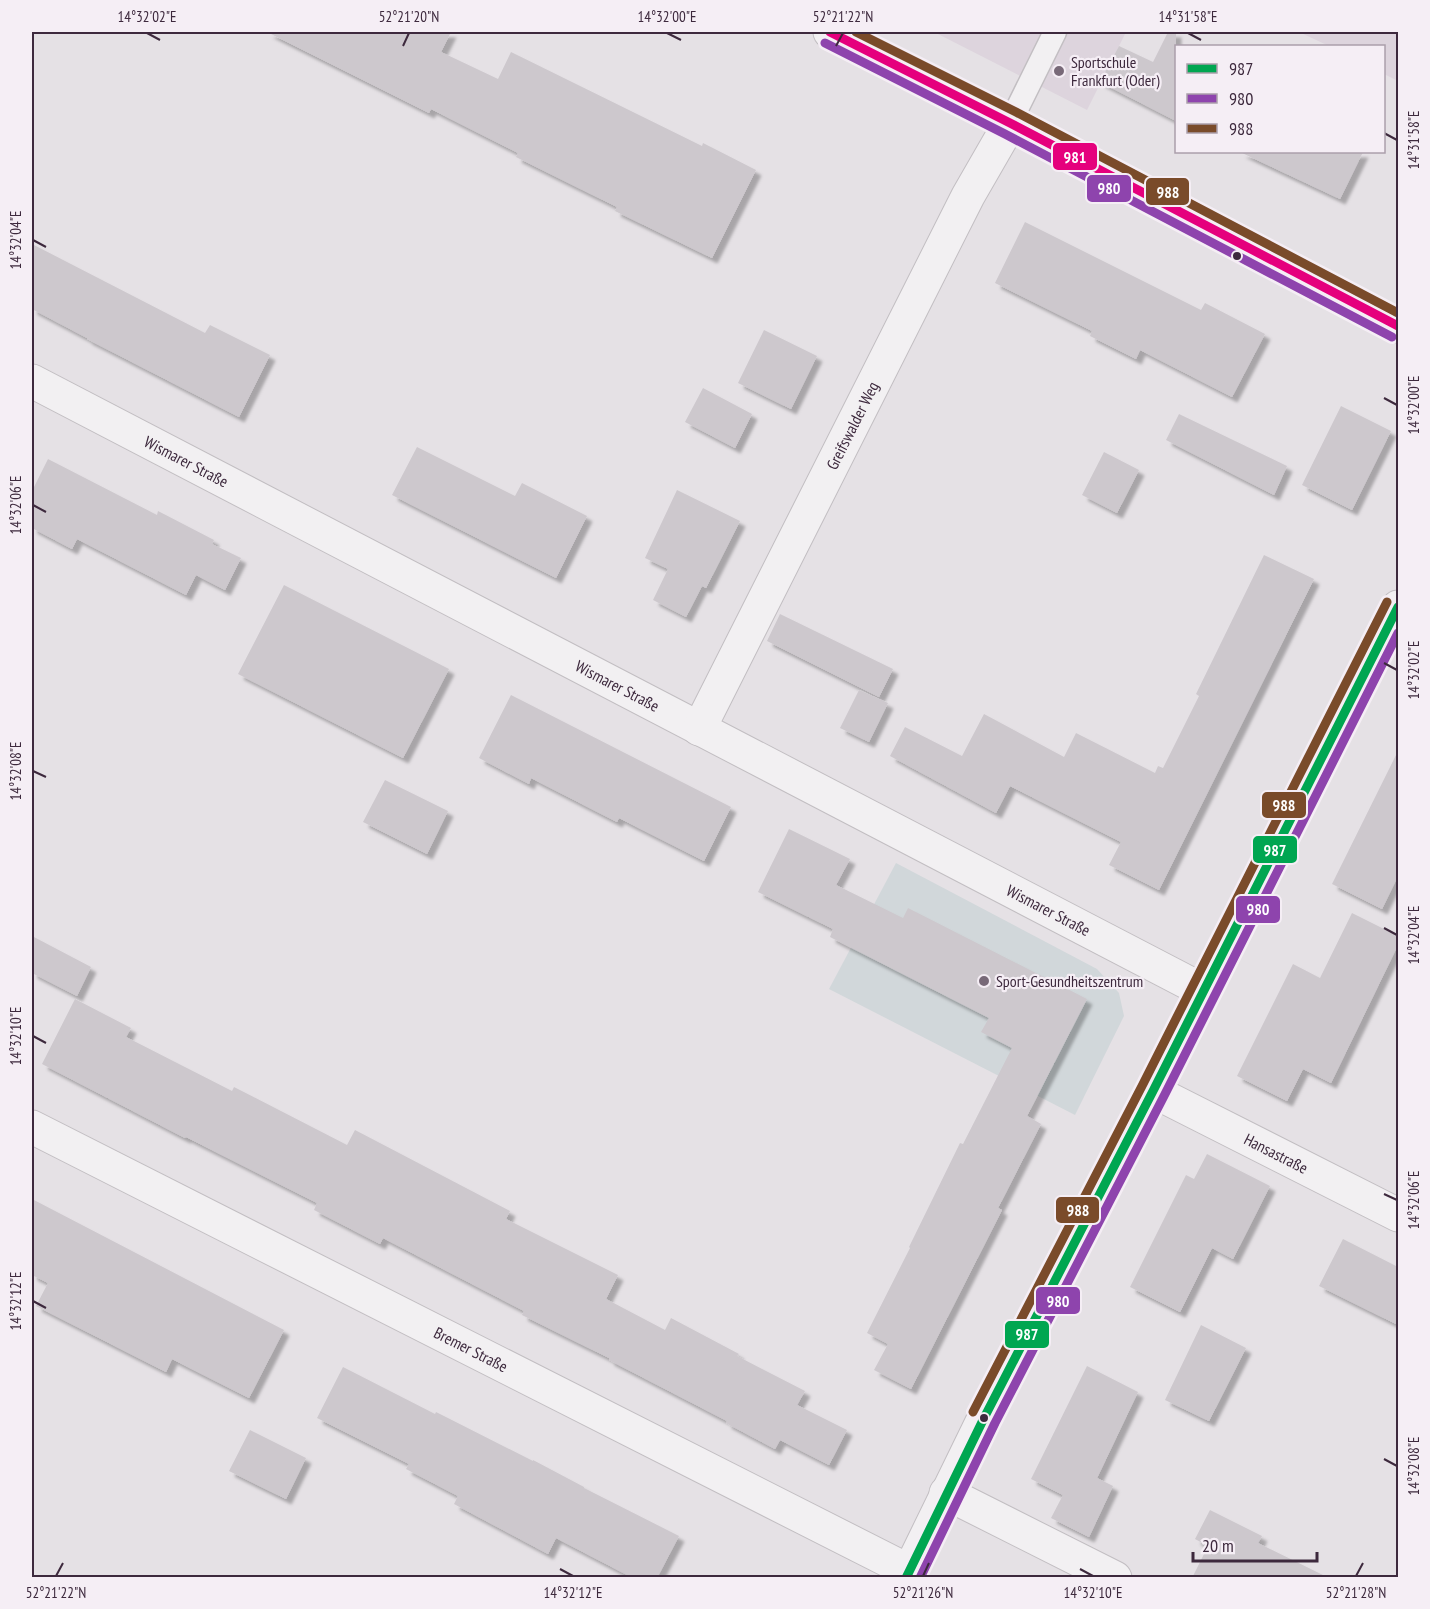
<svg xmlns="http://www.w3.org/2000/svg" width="1430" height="1609" font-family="'PT Sans Narrow',sans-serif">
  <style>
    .built { fill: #ddd4dd }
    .green { fill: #d1d7da }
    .building { fill: #cdc8cd; filter: url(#shadow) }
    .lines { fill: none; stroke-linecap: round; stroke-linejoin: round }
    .service-casing { stroke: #c2bec2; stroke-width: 25 }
    .minor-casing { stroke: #c2bec2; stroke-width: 35 }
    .service { stroke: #f2f0f2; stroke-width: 22 }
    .minor { stroke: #f2f0f2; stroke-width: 33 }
    .bus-1-casing { stroke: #f5eef5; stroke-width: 14 }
    .bus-2-casing { stroke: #f5eef5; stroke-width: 14 }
    .bus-3-casing { stroke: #f5eef5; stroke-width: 14 }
    .bus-4-casing { stroke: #f5eef5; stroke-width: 14 }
    .bus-1 { stroke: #00a651; stroke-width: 9 }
    .bus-2 { stroke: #8e44ad; stroke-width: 9 }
    .bus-3 { stroke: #7a4b2a; stroke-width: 9 }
    .bus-4 { stroke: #e5007d; stroke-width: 9 }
    .ticks { fill: none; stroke: #3d293d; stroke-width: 2 }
    .poi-dot { fill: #786978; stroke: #f5eef5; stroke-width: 2 }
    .bus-dot { fill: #3d293d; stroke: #f5eef5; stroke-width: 2 }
    .labels { text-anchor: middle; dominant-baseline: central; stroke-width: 4.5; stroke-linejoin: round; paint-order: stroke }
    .poi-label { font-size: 16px; fill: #3d293d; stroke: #f5eef5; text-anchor: start }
    .street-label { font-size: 16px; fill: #3d293d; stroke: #f5eef5 }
    .line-badge { stroke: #f5eef5; stroke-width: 2 }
    .badge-label { font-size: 16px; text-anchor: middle; font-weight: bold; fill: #fff }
    .neatline { fill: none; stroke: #3d293d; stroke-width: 2 }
    .ticks-label { font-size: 15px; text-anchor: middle; fill: #3d293d }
  </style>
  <defs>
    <filter id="shadow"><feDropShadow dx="5.5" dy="5.5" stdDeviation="1.5" flood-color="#0004"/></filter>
  </defs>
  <rect width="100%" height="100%" fill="#e5e1e5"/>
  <path class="built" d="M934 32H1126L1087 110Z
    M1299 32H1398V81L1384 74V46H1329Z"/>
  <path class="green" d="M896 863 1097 969 1119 993 1124 1016 1075 1115 829 989Z"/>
  <path class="building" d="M267 32H451L441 52 498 79 511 52 702 146 703 143 756 170 712 258 615 211 617 207 516 157 518 153 431 109 429 113Z
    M1168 32H1176V121L1100 82 1119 46 1153 62Z
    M1240 152H1363L1340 199Z
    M1025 222 1201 310 1205 303 1265 334 1232 397 1140 350 1136 359 1090 336 1092 331 995 283Z
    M32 244 205 333 210 325 270 355 239 417 87 339V338L32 309Z
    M764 330 817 356 791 409 738 383Z
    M703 388 752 414 735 448 685 422Z
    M1341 406 1391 431 1352 510 1302 485Z
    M1179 414 1287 466 1274 495 1166 440Z
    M417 447 515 496 522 483 587 516 556 578 392 495Z
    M1104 452 1139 470 1117 513 1082 495Z
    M48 459 157 515 158 511 214 540 212 544 241 558 225 590 196 575 186 595 77 539 72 549 32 528V491Z
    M677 490 740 521 706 588 702 586 686 617 653 600 668 569 645 558Z
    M1264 555 1314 579 1159 890 1109 865 1121 842 1010 786 996 813 890 756 905 727 962 756 984 714 1064 757 1076 733 1155 773 1158 766 1163 768 1199 696 1196 694Z
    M284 585 449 669 403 758 238 674Z
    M780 614 893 669 879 697 767 641Z
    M859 690 888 703 869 742 840 728Z
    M511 695 731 807 704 861 619 818 617 822 531 778 529 784 479 758Z
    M1398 751V876L1382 909 1332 884Z
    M385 780 448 811 427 854 363 822Z
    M789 829 850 859 836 885 903 918 908 908 1087 999 1027 1116 1041 1124 998 1208 1002 1210 911 1389 874 1370 888 1344 867 1333 910 1248 909 1247 960 1143 963 1144 1012 1048 981 1032 989 1018 830 937 833 929 758 892Z
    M1352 913 1398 936V945L1331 1083 1303 1069 1287 1101 1237 1076 1293 964 1320 978Z
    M32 936 91 967 77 996 32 973Z
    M75 999 131 1028 126 1037 232 1091 234 1087 347 1145 355 1130 510 1211 506 1219 618 1275 606 1299 665 1330 671 1318 739 1354 737 1356 805 1391 797 1405 847 1430 829 1465 780 1440 775 1449 726 1423 727 1421 609 1360V1358L522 1315 524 1311 383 1238 380 1244 314 1210 317 1203 186 1137 185 1138 42 1064Z
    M1207 1154 1270 1186 1233 1259 1212 1248 1180 1312 1130 1287 1186 1175 1194 1179Z
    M32 1199 284 1330 249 1398 172 1359 166 1372 36 1306 48 1283 32 1275Z
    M1343 1239 1398 1267V1325L1319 1286Z
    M1201 1325 1246 1348 1209 1421 1165 1400Z
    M1087 1366 1138 1392 1097 1478 1113 1486 1089 1537 1051 1518 1063 1495 1031 1479Z
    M343 1367 435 1414 436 1412 533 1461V1460L584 1487V1488L679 1536 657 1578H633L556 1538 548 1554 454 1504 458 1496 406 1469 409 1464 317 1418Z
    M250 1430 306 1458 286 1499 229 1471Z
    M1210 1510 1262 1536 1258 1543 1329 1578H1192L1208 1546 1195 1539Z"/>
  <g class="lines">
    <defs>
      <path id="service" d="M1010 123 1055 32"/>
      <g id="minor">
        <path d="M830 32 1010 123 1398 326"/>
        <path id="s1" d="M32 381 1204 991"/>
        <path id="s2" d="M699 729 968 196 1010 123"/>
        <path id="s3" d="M1153 1091 1398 1215"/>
        <path id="s4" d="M32 1127 909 1571"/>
        <path d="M946 1493 1115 1578"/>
        <path d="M906 1578 984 1418 1153 1091 1398 607"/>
      </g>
    </defs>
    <use href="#service" class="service-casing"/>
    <use href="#minor" class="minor-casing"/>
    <use href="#service" class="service"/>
    <use href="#minor" class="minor"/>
    <defs>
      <path id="bus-1" d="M906 1578 984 1418 1153 1091 1398 607"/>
      <path id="bus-2" d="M825 43 1005 134 1392 337
        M920 1578 995 1423 1164 1096 1398 633"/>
      <path id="bus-3" d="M856 32 1016 112 1398 313
        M973 1412 1142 1086 1387 602"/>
      <path id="bus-4" d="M830 32 1010 123 1398 326"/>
    </defs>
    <use href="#bus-1" class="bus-1-casing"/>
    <use href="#bus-2" class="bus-2-casing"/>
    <use href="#bus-3" class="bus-3-casing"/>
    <use href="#bus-4" class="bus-4-casing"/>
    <use href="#bus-1" class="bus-1"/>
    <use href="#bus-2" class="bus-2"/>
    <use href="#bus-3" class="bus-3"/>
    <use href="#bus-4" class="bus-4"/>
  </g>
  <path class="ticks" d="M147 33 160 40M667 33 681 40M1188 33 1201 40M403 46 409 33M836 46 843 33M1384 133 1397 140M33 240 46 247M1384 398 1397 405M33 505 46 512M1384 663 1397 670M33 771 46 777M1384 928 1397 935M33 1036 46 1043M1384 1194 1397 1200M33 1301 46 1308M1384 1459 1397 1466M560 1569 573 1576M1080 1569 1093 1576M56 1576 63 1563M923 1576 929 1563M1356 1576 1363 1563"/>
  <g class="poi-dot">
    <circle cx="1059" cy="71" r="6"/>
    <circle cx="984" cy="981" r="6"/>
  </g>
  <g class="bus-dot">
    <circle cx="1237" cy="256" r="5"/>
    <circle cx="984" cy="1418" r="5"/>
  </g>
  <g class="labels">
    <g class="poi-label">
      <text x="1071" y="62">Sportschule<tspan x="1071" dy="18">Frankfurt (Oder)</tspan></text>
      <text x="996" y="981">Sport-Gesundheitszentrum</text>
    </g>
    <g class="street-label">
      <text stroke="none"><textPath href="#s2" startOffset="340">Greifswalder Weg</textPath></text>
      <text stroke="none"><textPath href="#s1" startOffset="174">Wismarer Straße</textPath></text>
      <text stroke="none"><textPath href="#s1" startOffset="660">Wismarer Straße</textPath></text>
      <text stroke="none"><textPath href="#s1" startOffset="1146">Wismarer Straße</textPath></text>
      <text stroke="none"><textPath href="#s3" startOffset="138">Hansastraße</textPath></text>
      <text stroke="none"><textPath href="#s4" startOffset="492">Bremer Straße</textPath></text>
    </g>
  </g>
  <g class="line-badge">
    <rect x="1052" y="142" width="46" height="29" rx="6" fill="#e5007d"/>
    <rect x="1086" y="174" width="46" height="29" rx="6" fill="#8e44ad"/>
    <rect x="1145" y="177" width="45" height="29" rx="6" fill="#7a4b2a"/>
    <rect x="1261" y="791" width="46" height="28" rx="6" fill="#7a4b2a"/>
    <rect x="1252" y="835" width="46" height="29" rx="6" fill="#00a651"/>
    <rect x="1235" y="895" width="46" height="29" rx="6" fill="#8e44ad"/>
    <rect x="1055" y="1196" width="45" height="28" rx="6" fill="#7a4b2a"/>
    <rect x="1035" y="1286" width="46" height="29" rx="6" fill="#8e44ad"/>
    <rect x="1004" y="1320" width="46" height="29" rx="6" fill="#00a651"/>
  </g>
  <g class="badge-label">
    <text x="1075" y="163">981</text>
    <text x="1109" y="194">980</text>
    <text x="1168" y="198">988</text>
    <text x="1284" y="811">988</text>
    <text x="1275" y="856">987</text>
    <text x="1258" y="915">980</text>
    <text x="1078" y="1216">988</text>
    <text x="1058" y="1307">980</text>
    <text x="1027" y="1340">987</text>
  </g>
  <rect width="1430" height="1609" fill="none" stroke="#f5eef5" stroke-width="66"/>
  <rect x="1175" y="45" width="210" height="108" fill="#f5eef5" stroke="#ab9fab" stroke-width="1.5"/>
  <rect x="1187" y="64" width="30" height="9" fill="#00a651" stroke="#ab9fab" stroke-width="1.5"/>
  <text x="1229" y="75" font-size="18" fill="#3d293d">987</text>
  <rect x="1187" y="94" width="30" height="9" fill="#8e44ad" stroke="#ab9fab" stroke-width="1.5"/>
  <text x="1229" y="105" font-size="18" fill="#3d293d">980</text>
  <rect x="1187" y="124" width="30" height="9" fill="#7a4b2a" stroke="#ab9fab" stroke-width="1.5"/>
  <text x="1229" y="135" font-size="18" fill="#3d293d">988</text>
  <path d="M1193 1552v9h124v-9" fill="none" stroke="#3d293d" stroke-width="3"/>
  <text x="1202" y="1552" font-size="18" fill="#3d293d" stroke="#f5eef5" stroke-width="4.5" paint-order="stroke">20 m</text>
  <rect x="33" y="33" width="1364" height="1543" class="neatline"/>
  <g class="ticks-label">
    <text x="147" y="22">14°32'02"E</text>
    <text x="409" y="22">52°21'20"N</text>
    <text x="667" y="22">14°32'00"E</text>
    <text x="843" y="22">52°21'22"N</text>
    <text x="1188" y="22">14°31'58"E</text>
    <text transform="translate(1414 140) rotate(-90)" y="5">14°31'58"E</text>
    <text transform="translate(16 240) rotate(-90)" y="5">14°32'04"E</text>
    <text transform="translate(1414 405) rotate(-90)" y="5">14°32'00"E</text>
    <text transform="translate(16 505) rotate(-90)" y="5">14°32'06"E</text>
    <text transform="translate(1414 670) rotate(-90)" y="5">14°32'02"E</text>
    <text transform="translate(16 771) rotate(-90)" y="5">14°32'08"E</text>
    <text transform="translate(1414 935) rotate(-90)" y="5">14°32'04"E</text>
    <text transform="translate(16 1036) rotate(-90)" y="5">14°32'10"E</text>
    <text transform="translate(1414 1200) rotate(-90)" y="5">14°32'06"E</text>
    <text transform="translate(16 1301) rotate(-90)" y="5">14°32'12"E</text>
    <text transform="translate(1414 1466) rotate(-90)" y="5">14°32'08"E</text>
    <text x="56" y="1598">52°21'22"N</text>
    <text x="573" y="1598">14°32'12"E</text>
    <text x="923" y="1598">52°21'26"N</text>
    <text x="1093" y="1598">14°32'10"E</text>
    <text x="1356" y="1598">52°21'28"N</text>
  </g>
</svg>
